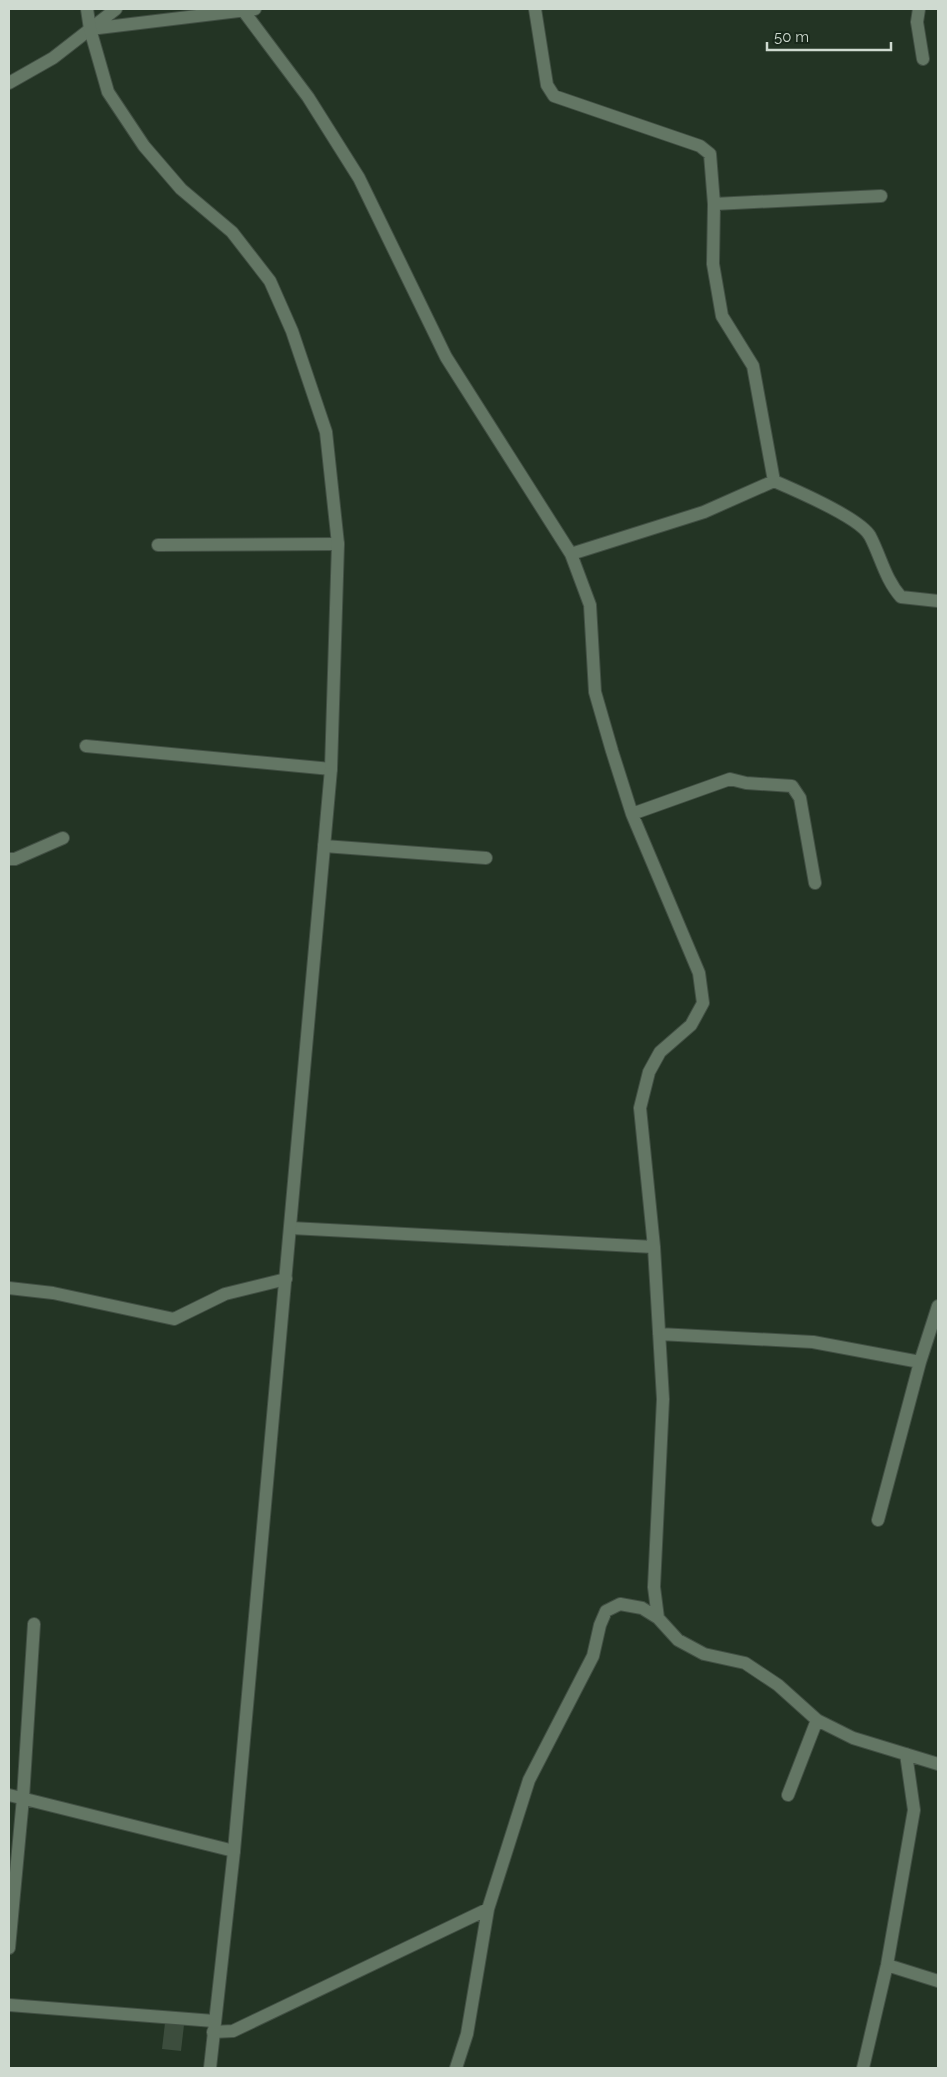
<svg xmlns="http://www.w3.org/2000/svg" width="947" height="2077" font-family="Raleway,sans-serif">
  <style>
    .building { fill: #3c4d3d }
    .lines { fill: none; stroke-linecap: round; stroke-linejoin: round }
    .minor-casing { stroke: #425044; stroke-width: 14 }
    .tertiary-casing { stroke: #425044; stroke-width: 14 }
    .minor { stroke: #637664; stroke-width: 12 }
    .tertiary { stroke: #637664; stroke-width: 12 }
  </style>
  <rect width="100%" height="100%" fill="#233424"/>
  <path class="building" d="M165 2023 184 2025 181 2051 162 2049Z"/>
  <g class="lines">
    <defs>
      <path id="minor" d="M242 9 308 97 359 178 446 357 571 554 590 605 595 692 612 751 632 814 699 973 703 1003 691 1025 660 1052 649 1072 640 1108 654 1247 663 1399 654 1587 658 1618
        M535 9 547 85 554 96 700 146 710 154 714 204 713 264 722 316 753 366 774 481C795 490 860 518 870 536 881 557 885 579 901 597L938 601
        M919 9 917 22 923 59
        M90 29 255 9
        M9 83 53 58 116 9
        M714 204 881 196
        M158 545 338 544
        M571 554 704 512 774 481
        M86 746 331 769
        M632 814 730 779 746 783 792 786 800 798 815 883
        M324 846 486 858
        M9 859H15L63 838
        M291 1228 654 1247
        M9 1288 53 1293 174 1319 225 1294 286 1279
        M659 1334 813 1342 920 1362
        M878 1520 920 1362 938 1306
        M9 1795 234 1851
        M788 1795 817 1720
        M9 1948 23 1798 34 1624
        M887 1965 938 1981
        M9 2005 214 2021
        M213 2032 233 2031 488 1909 529 1780 593 1656 600 1625 606 1611 620 1604 642 1608 658 1618 678 1640 704 1654 745 1663 778 1685 817 1720 853 1738 938 1764
        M456 2068 467 2034 488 1909
        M863 2068 887 1965 914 1810 906 1754"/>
      <path id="tertiary" d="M87 9 90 29 108 92 144 146 181 189 232 232 270 281 292 331 326 432 338 544 331 769 234 1851 210 2068"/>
    </defs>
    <use href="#minor" class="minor-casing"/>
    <use href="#tertiary" class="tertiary-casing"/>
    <use href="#minor" class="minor"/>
    <use href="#tertiary" class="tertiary"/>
  </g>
  <rect width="947" height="2077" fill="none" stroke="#cfdad0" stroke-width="20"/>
  <path d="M767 42v8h124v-8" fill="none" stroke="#cfdad0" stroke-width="2.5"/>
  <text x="774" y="42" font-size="15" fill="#cfdad0" stroke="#19291b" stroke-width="4" paint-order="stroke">50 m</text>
</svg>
